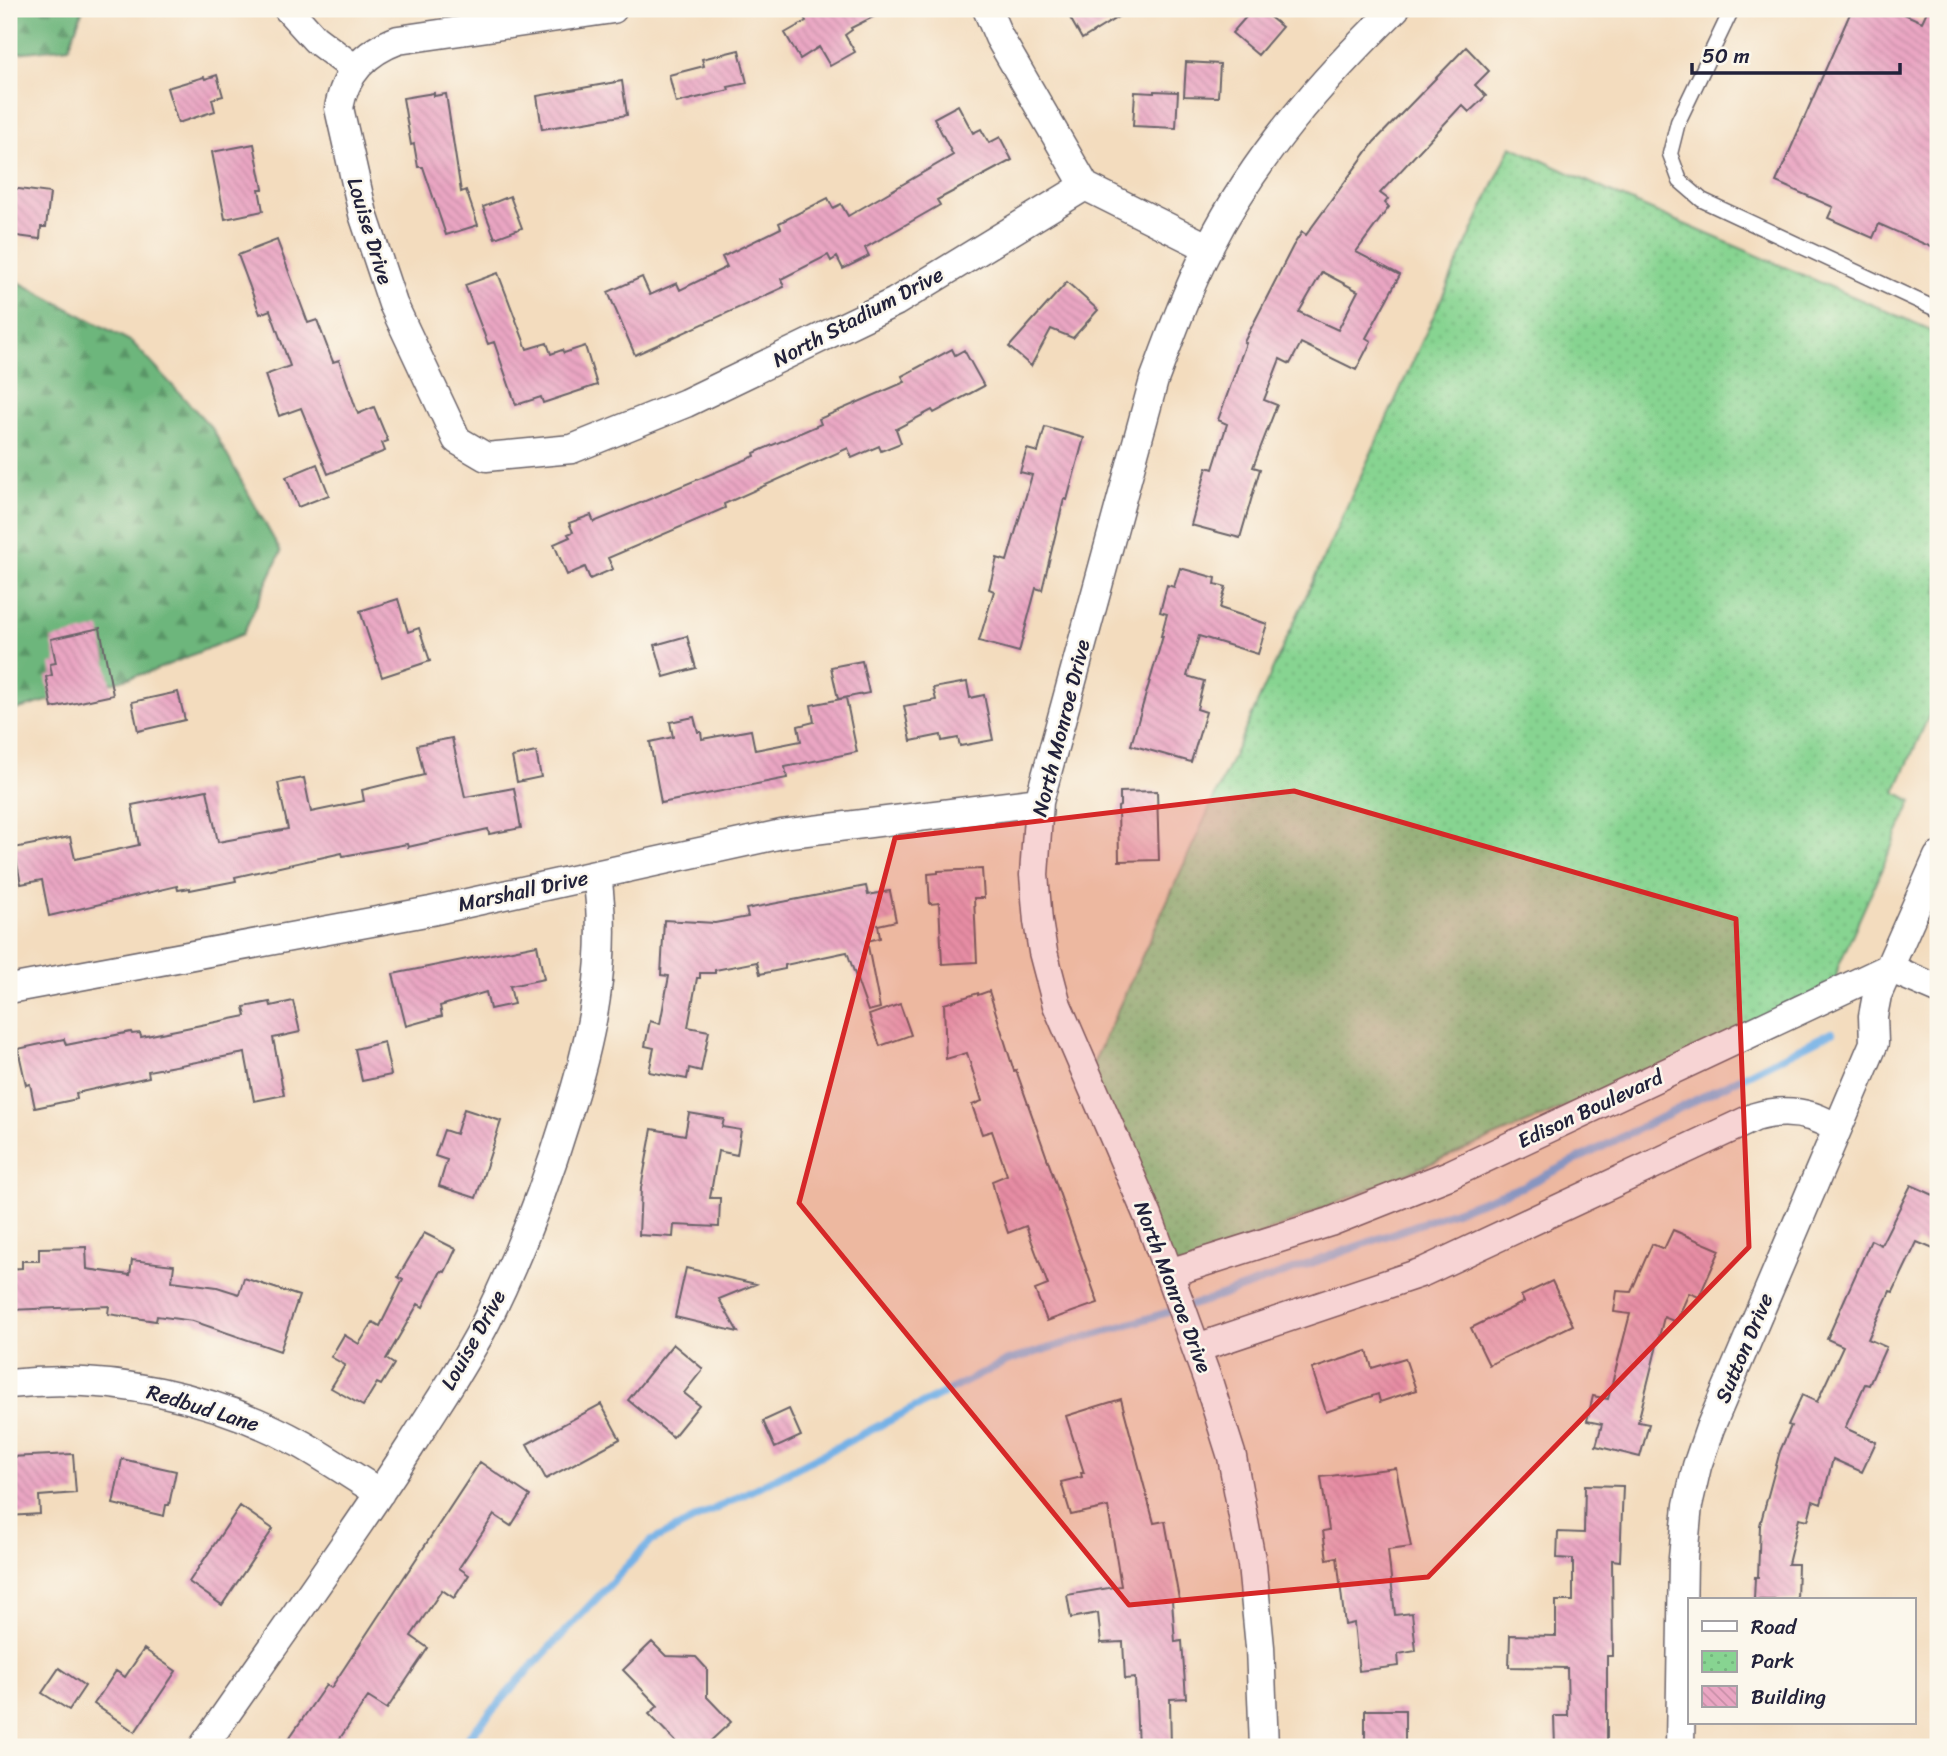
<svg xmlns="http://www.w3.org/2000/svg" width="1947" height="1756" font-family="Sriracha,sans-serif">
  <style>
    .forest { fill: url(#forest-firs); stroke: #486c5b; stroke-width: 2 }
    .park { fill: url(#park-dots); stroke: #547b66; stroke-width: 2 }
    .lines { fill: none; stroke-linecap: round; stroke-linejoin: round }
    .stream { stroke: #74b1e6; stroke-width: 8 }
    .building { fill: url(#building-back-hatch); fill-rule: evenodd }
    .service-casing { stroke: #6b6369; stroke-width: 17 }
    .minor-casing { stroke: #6b6369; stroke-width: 31 }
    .service { stroke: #fff; stroke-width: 14 }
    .minor { stroke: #fff; stroke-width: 28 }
    .marked { fill: #d62828; fill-opacity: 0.2; stroke: #d62828; stroke-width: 5; stroke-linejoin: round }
    .labels { text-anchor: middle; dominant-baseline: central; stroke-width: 5; stroke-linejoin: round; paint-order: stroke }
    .street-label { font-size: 21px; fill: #22223b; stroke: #fbf7ec }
  </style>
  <defs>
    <pattern id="forest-firs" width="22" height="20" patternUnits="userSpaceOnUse" patternTransform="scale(1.75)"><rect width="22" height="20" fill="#6db67b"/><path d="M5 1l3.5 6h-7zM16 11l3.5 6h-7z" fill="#599466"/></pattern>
    <pattern id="park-dots" width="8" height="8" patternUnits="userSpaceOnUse" patternTransform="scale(1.75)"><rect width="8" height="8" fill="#87d491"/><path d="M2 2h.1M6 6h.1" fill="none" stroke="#74b67e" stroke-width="1.8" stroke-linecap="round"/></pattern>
    <pattern id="building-back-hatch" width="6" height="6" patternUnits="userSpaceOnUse" patternTransform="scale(1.75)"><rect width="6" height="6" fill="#eaa6c3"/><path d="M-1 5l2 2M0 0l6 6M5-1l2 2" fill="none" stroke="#c88fa8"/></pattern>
  </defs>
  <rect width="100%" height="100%" fill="#fbf7ec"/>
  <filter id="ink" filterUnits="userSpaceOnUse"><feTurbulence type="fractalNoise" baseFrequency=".0143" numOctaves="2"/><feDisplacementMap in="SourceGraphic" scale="14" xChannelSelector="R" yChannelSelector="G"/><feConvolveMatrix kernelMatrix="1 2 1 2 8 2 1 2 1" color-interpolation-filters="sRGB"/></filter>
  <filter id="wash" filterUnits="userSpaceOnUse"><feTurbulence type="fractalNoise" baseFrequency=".00686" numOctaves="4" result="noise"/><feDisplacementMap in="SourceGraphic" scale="28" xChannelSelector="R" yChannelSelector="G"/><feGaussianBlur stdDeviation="1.57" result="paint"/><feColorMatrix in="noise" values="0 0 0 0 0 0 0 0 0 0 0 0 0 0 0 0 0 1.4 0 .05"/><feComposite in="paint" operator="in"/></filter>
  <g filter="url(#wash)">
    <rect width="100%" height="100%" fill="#f3dcbe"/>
    <path class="forest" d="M9 9H83L69 47 9 54Z
      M9 277 132 342 212 428 281 552 243 634 153 671 9 712Z"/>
    <path class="park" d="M1511 146 1619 196 1938 333V695L1895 792 1912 801 1838 967 1833 995 1169 1273 1088 1075Z"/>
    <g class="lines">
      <path class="stream" d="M460 1747 522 1677 650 1542 1007 1361 1212 1299 1524 1186 1832 1032"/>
    </g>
    <g id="blocks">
      <path class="building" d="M799 9H889L851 28 852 30 845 35 855 52 830 66 819 47 800 59 785 33 806 21Z
        M1065 9H1131L1082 39Z
        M1253 9H1260L1282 27 1258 55 1232 33Z
        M1852 9H1893L1922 22 1928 9H1938V250L1879 224 1873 238 1828 218 1833 207 1776 182Z
        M1466 47 1489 71 1475 85 1486 96 1469 112 1462 105 1380 193 1388 199 1385 203 1389 207 1356 252 1400 275 1366 338 1371 341 1356 370 1301 343 1290 364 1280 359 1264 400 1277 405 1253 467 1260 469 1240 538 1191 525 1207 467 1213 469 1227 424 1218 420 1246 343 1244 342 1293 246 1302 232 1306 235 1374 142ZM1322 272 1358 291 1338 330 1299 312Z
        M739 50 747 83 728 87 729 90 676 103 669 75 704 66 702 59Z
        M1186 62 1220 64 1218 97 1184 96Z
        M217 75 223 96 212 99 215 111 178 123 167 88 204 77 205 79Z
        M622 81 627 115 542 129 537 96Z
        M1154 91 1178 92 1176 128 1133 126 1135 92 1154 93Z
        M434 93V96L446 94 461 192 466 190 478 225 446 235 423 167H418L414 144 411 145 403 98Z
        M958 105 973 133 981 129 989 143 1000 137 1012 160 937 200 940 205 865 248 869 256 843 269 837 257 831 261 828 255 781 279 784 287 635 355 608 292 642 277 650 295 677 283 680 290 727 267 722 257 781 228 779 223 828 198 833 208 841 204 848 216 953 155 934 118Z
        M254 144 263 189H259L263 211 225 219 212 152Z
        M11 188 50 193 46 227H41L40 239 9 235Z
        M510 196 522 228 495 238 483 207Z
        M277 240 308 323 317 320 333 362 339 360 358 414 374 407 388 441 382 443 385 451 328 474 301 408 279 416 265 375 290 366 270 310 260 314 238 255Z
        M498 273 527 349 547 343 551 354 562 350 564 353 585 346 597 385 543 403 541 397 516 405 494 342 488 344 465 285Z
        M1067 282 1098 310 1073 338 1051 329 1031 366 1009 347Z
        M952 349 955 355 964 350 984 386 934 413 932 410 896 429 901 443 881 451 879 446 852 458 848 448 724 504 725 508 608 558 613 569 590 579 585 567 567 575 554 544 570 537 568 534 573 532 569 523 591 515 594 522 755 456 754 453 821 424 819 419 905 382 902 376Z
        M1045 427 1084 438 1067 500 1064 499 1042 590 1036 588 1019 652 979 641 994 591 989 589 997 558 1007 561 1032 475 1020 472 1027 449 1038 452Z
        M317 464 329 495 298 507 286 477Z
        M1180 568 1216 578 1215 584 1226 587 1220 608 1267 624 1258 654 1199 636 1187 676 1204 681 1197 709 1206 712 1191 762 1131 745 1163 636H1161L1167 614 1160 612 1167 585 1174 587Z
        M398 599 408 632 419 628 430 661 382 677 360 611Z
        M100 628 113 695 52 708 46 677 52 675 50 664 56 663 51 639Z
        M687 636 696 668 664 677 655 645Z
        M862 661 869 693 838 699 831 667Z
        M967 682 970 698 984 695 993 740 960 746 958 738 942 741 941 735 911 741 904 706 936 700 933 688Z
        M178 692 185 720 138 731 132 702Z
        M846 698 857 752 785 767 787 778 661 803 650 742 673 737 670 722 694 717 698 732H701L702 739 751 730 755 750 801 741 798 726 814 722 811 705Z
        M452 738 465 797 514 788 521 828 489 834 488 829 408 847 407 844 343 856 342 853 235 877 236 881 190 890V888L178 890 177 886 49 916 42 880 21 884 14 848 70 837 75 859 139 845 132 805 207 790 218 842 288 829 278 783 304 778 311 812 364 801 362 790 424 775 417 745Z
        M536 752 541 777 517 782 512 757Z
        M1157 791 1159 860 1119 861 1118 807 1120 806V792Z
        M982 869 984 898H974L977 962 942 964 939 903 930 904 928 874 938 873V871Z
        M866 886 868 895 890 891 896 921 878 925 880 938 867 941 880 1008 868 1011 847 952 785 965V969L760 974 757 962 715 970V973H700V978H697L688 1027 709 1031 701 1071 689 1068 687 1079 649 1072 654 1048 645 1046 650 1021 660 1024 669 976 661 975 664 920 715 923 748 917 746 909Z
        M537 945 544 979 510 986 514 1004 490 1009 486 992 440 1006 442 1016 406 1026 393 974Z
        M989 991 1014 1071 1016 1070 1098 1303 1047 1321 1035 1290 1048 1285 1026 1226 1008 1233 996 1197 992 1181 1007 1175 992 1131 982 1134 972 1105 982 1101 967 1053 946 1059 944 1004 978 993V995Z
        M293 1001 300 1032 273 1038 284 1095 254 1101 245 1053 148 1071 149 1077 76 1093 77 1099 35 1108 30 1084 26 1085 18 1049 64 1039 66 1045 131 1032 132 1034 140 1033 141 1037 246 1016 244 1007 270 1002 271 1006Z
        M900 1004 911 1035 880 1046 869 1015Z
        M384 1042 391 1075 362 1081 355 1049Z
        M464 1109 501 1121 476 1198 439 1186 447 1160 435 1156 444 1130 456 1134Z
        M689 1113 724 1119 722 1127 741 1130 737 1155 718 1151 710 1198H720L719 1227 674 1225 673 1237 639 1235 641 1188 652 1129 685 1135Z
        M1911 1185 1938 1197V1251L1917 1242 1893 1292 1890 1291 1868 1339 1886 1347 1869 1385 1865 1384 1845 1428 1876 1442 1862 1472 1833 1459 1821 1504 1813 1501 1808 1520 1799 1518 1788 1564H1798L1797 1600H1754L1755 1577H1758L1760 1525 1780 1451 1791 1426 1788 1425 1802 1395 1817 1402 1843 1346 1827 1339 1871 1240 1881 1245Z
        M1673 1230 1720 1250 1699 1297 1689 1293 1676 1322 1664 1317 1638 1422 1649 1424 1640 1457 1596 1446 1602 1424 1587 1421 1593 1396 1608 1399 1630 1314 1614 1312 1617 1291 1631 1292 1652 1244 1664 1249Z
        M424 1233 456 1249 445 1272 441 1271 423 1307 418 1304 386 1359 394 1364 381 1385 377 1383 363 1406 331 1388 345 1365 331 1357 344 1335 359 1344 373 1322 380 1326 403 1280 398 1277Z
        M86 1247 87 1269 130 1275 132 1260 174 1265 172 1281 217 1287 239 1294 244 1278 299 1296 280 1351 193 1321 157 1316 156 1321 108 1314 109 1306 9 1310V1269L22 1268V1261H39V1248Z
        M686 1268 756 1284 719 1299 738 1332 675 1317Z
        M1552 1281 1573 1325 1489 1365 1471 1328 1524 1302 1521 1296Z
        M673 1344 703 1369 684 1393 699 1405 673 1437 628 1400Z
        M1367 1351 1372 1368 1405 1358 1416 1390 1380 1402 1378 1394 1326 1412 1312 1369Z
        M1121 1399 1154 1523 1165 1521 1179 1599 1172 1600 1175 1642 1182 1641 1186 1698 1170 1699 1171 1747H1138L1135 1678 1125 1679 1123 1642 1101 1643 1098 1613 1071 1618 1067 1595 1121 1586 1108 1507 1071 1515 1061 1482 1082 1477 1081 1473H1084L1066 1416Z
        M601 1404 620 1439 546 1479 527 1444Z
        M789 1409 801 1436 775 1448 763 1421Z
        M73 1454 76 1493 39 1496 40 1514 9 1516V1457Z
        M122 1459 176 1471 169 1505H166L164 1516 113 1504Z
        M480 1462 530 1496 511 1526 494 1515 459 1568 469 1575 454 1598 442 1590 411 1636 428 1648 387 1709 368 1697 334 1747H283L326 1685 331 1688Z
        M1396 1468 1411 1547 1388 1550 1395 1615 1412 1613 1416 1651 1398 1654 1399 1666 1359 1671 1354 1623 1345 1625 1337 1557 1327 1559 1323 1531 1329 1530 1321 1477Z
        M1585 1485 1623 1486 1620 1561 1612 1560 1613 1656H1607V1747H1555L1554 1716H1568L1567 1668 1509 1667 1510 1635 1556 1636V1601H1573V1559L1557 1558 1558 1532 1584 1533Z
        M240 1506 273 1529 222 1605 189 1582Z
        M652 1642 666 1656 696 1657 707 1669V1697L731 1722 704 1747H681L649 1714 658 1706 623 1670Z
        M144 1649 176 1671 135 1732 94 1704 116 1671 125 1677Z
        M59 1668 85 1686 69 1710 42 1693Z
        M1365 1710H1405V1747H1365Z"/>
    </g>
  </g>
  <g filter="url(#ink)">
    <use href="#blocks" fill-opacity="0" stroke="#6b6369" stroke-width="2"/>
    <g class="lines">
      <defs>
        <path id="service" d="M1732 9 1678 122 1670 154 1680 181 1702 200 1938 310"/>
        <path id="minor" d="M288 9 315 39 355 69
          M613 9 398 40C366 52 345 73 339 108L363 214 393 304 457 440 486 457 572 449 686 403 895 302 1085 186 1209 248
          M987 9 999 37 1085 186
          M1889 968 1938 989
          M9 989 431 911 782 834 1039 802
          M1169 1273 1330 1222 1449 1175 1889 968
          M1197 1348 1423 1272 1755 1117C1785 1108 1812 1112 1837 1129
          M9 1384C108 1373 215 1396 303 1445 329 1460 354 1477 380 1493
          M203 1747C272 1647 344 1549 410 1447 436 1405 465 1364 487 1320 519 1255 545 1188 566 1119 592 1039 609 959 597 875
          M1264 1747 1260 1647 1252 1565 1232 1457 1208 1381 1148 1216 1057 1005 1043 952 1038 921 1034 875 1039 802 1154 380C1171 335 1187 290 1209 247 1255 156 1323 79 1395 9
          M1680 1747 1683 1558 1688 1505 1697 1466 1710 1428 1874 1043 1873 1016 1877 995 1938 857"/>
      </defs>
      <use href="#service" class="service-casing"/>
      <use href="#minor" class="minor-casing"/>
      <use href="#service" class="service"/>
      <use href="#minor" class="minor"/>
    </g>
  </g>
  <path class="marked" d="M1294 791 1736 919 1749 1247 1428 1577 1129 1605 799 1203 895 838Z"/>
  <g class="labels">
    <g class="street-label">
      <text transform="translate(370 231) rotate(73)">Louise Drive</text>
      <text transform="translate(858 317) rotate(-28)">North Stadium Drive</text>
      <text transform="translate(1061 728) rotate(-76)">North Monroe Drive</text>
      <text transform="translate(523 891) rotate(-12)">Marshall Drive</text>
      <text transform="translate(1590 1109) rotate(-25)">Edison Boulevard</text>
      <text transform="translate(1173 1287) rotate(69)">North Monroe Drive</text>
      <text transform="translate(473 1340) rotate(-61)">Louise Drive</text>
      <text transform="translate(1744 1348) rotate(-67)">Sutton Drive</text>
      <text transform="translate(203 1408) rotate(17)">Redbud Lane</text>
    </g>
  </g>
  <rect width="1947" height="1756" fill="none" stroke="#fbf7ec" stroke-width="35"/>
  <rect x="1688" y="1598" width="228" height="126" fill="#fbf7ec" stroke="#a4a2a5" stroke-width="2"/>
  <rect x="1702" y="1621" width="35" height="10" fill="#ffffff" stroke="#a4a2a5" stroke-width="2"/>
  <text x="1751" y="1634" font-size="21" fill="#22223b">Road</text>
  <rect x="1702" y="1651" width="35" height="21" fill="url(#park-dots)" stroke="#a4a2a5" stroke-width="2"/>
  <text x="1751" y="1668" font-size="21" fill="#22223b">Park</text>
  <rect x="1702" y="1686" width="35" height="21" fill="url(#building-back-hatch)" stroke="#a4a2a5" stroke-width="2"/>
  <text x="1751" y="1704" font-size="21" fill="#22223b">Building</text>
  <path d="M1692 63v10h208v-10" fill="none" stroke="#22223b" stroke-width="3.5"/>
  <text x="1702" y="63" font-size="21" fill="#22223b" stroke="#fbf7ec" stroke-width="5" paint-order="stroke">50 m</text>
</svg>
